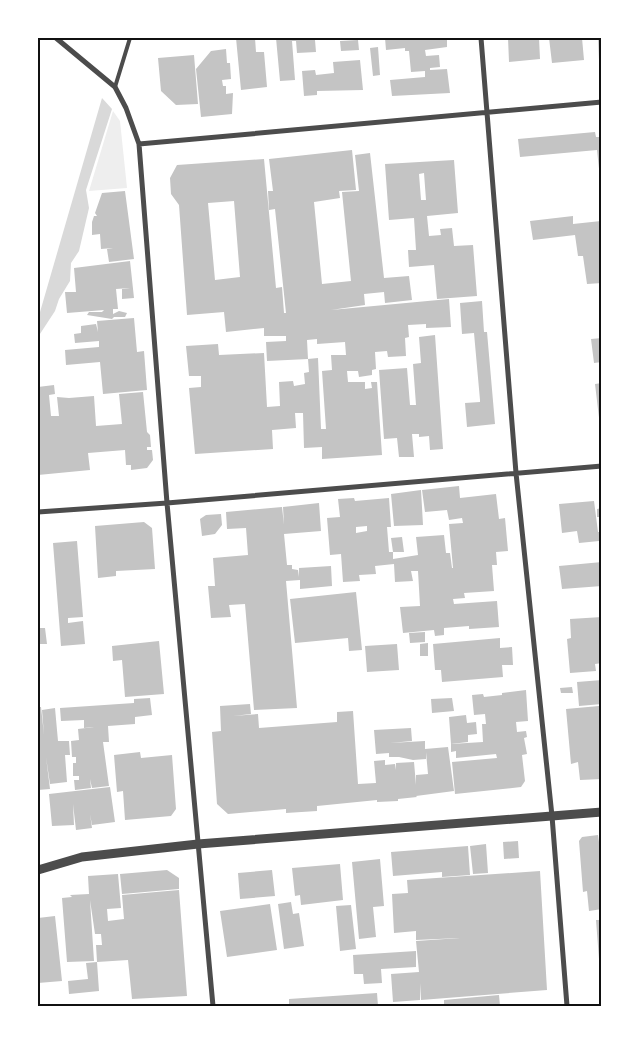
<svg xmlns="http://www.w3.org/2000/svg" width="639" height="1044" font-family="'Archivo Narrow',sans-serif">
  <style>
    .green { fill: #eee }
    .water { fill: #d9d9d9 }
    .building { fill: #c4c4c4; fill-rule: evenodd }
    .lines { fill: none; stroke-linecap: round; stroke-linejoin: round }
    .service { stroke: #4c4c4c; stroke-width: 4 }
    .minor { stroke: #4c4c4c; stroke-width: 5 }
    .tertiary { stroke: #4c4c4c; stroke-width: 9 }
    .neatline { fill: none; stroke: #111; stroke-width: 2 }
  </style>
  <rect width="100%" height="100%" fill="#fff"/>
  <path class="green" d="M113 111 120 121 127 188 89 191Z"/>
  <path class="water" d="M102 98 112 109 86 190 89 208 79 251 71 263 70 281 59 299 55 311 38 337V319Z"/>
  <path class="building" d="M236 38H255L256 52H264L267 87 241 90Z
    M276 38H316V39L315 40 316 52 297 53 296 41H292L295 80 280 81Z
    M385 38H447V47L425 50 426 56 439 55 440 67 430 68V70L447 69 450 93 392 96 390 80 425 77V71L411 72 409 51H405V48L386 50Z
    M508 38H539L540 59 509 62Z
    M549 38H582L584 60 552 63Z
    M598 38H602V60H599Z
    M358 40 359 50 341 51 340 41Z
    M378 47 380 75 373 76 370 48Z
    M226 49 227 63H230L231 79 222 80 223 86H226V94L233 93 232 114 201 117 196 69 211 51Z
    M194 55 198 104 176 105 161 91 158 58Z
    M360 60 363 90 317 91V95L304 96 302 71 315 70 316 75 334 73 333 62Z
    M595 132 596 137H602V178H600L597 150 520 157 518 139Z
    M352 150 356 190 339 191 340 198 314 202 322 284 351 281 342 192 359 191 355 155 370 153 384 278 409 276 412 300 385 303 384 292 364 294 365 305 331 310 449 299 451 327 426 328V324L408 325 409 337 405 338 406 356 388 357 387 351 375 352 376 369 372 370V375L359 377 358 371H347L348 382H365V389L372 388 371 382H377L382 455 322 459V447L304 448 303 413H295L296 428 272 430 273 449 195 454 189 388 201 387V376H189L186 346 218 344 219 355 264 353 267 407 280 406 279 382 293 381 294 386 305 384 304 373 309 372 308 359 267 361 266 342 286 341V336H264V328L226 332 224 312 187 315 179 205 171 194 170 178 177 165 264 159 276 288 282 287 284 313H286L275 209 269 210 268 191H273L269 159ZM234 201 240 277 215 280 208 203ZM317 339V344L345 342 346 355H331L332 370 322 371 326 429H321L318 358 308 359 307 340Z
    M454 160 458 213 427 216 429 236 441 235 440 229 452 228 454 246 473 245 477 296 437 299 434 265 409 267 408 250H416L414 218 389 220 385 164ZM424 173 426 200H421L419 174Z
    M125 191 134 259 109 262 107 249 113 248 101 249 100 234 92 235V222L94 216H97L95 213 102 193Z
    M573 216V224L601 221 602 283 587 284 583 256H578L575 235 533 240 530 221Z
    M130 261 134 298 122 299V289L130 288 116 289 118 309H113V314L119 311 127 313 125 317H114L112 319 87 315 89 312H102L104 310 67 313 65 292H76L74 268Z
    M482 301 484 332H487L495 424 467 427 465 403 480 402V400L474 333 462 334 460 303Z
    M134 318 137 352 144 351 147 390 103 394 100 362 66 365 65 350 99 347V341L75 343 74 334 81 333V326L96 324 98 332 97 321Z
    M435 335 443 449 430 450 429 436 419 437V434H412L414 457H399L397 438 384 439 379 370 407 368 410 405H416L413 364 421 363 419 337Z
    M602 338V362L594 363 591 339Z
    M602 383V426H600L595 384Z
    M54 385 55 394 49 395 51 416H59L57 397 69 398 94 396 96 426 122 424 119 394 143 392 147 432 150 435 151 447H147V450H152L153 460 147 468 131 470V465H126L125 450 88 453 90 470 38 475V387Z
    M459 486 460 498 496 494 499 519 505 518 508 551 496 552 497 565H492L494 591 464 593 465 598 453 599 454 604 497 601 499 627 469 629V626L444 628V635L435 636 434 630 403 633 400 607 420 606 418 571H411L413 581 395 582 394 564 375 566 376 574 359 575 360 581 343 582 341 554 330 555 327 518 340 517 338 499 354 498 355 501 389 498 391 527H387L389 552H393V559L418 555 416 537 444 535 446 553H450L452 568H453L449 524 463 523 462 518 449 520 447 510 425 512 422 490ZM367 526V531L356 533V527Z
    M421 490 423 525 394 526 391 494Z
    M594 501 598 532H602V555H600L599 541 579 543 577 531 562 533 559 504Z
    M319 503 321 531 284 534 287 565H292V569L298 570 299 577V568L331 566 332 586 300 589V580L286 581 297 708 254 710 245 604 229 605 231 617 211 618 208 586H215L213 558 248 555 246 528 227 529 226 512 282 507 284 525 283 507Z
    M602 508V517H597V509Z
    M221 514 222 525 215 534 202 536 200 519 206 515Z
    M144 522 152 528 155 569 116 571V576L98 578 95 526Z
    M402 537 404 552H393L391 538Z
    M77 541 83 617 68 618V623L83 621 85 644 61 646 53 543Z
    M602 562V586L562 589 559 566Z
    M356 592 362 650 349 651 348 638 295 643 290 599Z
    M602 617V663L595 664 596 671 570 673 567 639 571 638 570 619Z
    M38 628H45L47 644H38Z
    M425 632V642L410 643 409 633Z
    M500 638V648L512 647 513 665H502L503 677 442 682 441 670H435L433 644Z
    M159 641 164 694 125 697 122 660 113 661 112 646Z
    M428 643V656H420V644Z
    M397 644 399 670 367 672 365 646Z
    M602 680V704L579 706 577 682Z
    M572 687 573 693H561L560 688Z
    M526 690 528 721 516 722 517 732 526 731 527 737 524 738 527 754 522 755 525 781 521 787 455 794 452 762 497 758 496 754 456 758V751L451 752V744L483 742 482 724H486L485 714 474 715 472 695 483 694 484 697 502 695V693Z
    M150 698 152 715 135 717V724L108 726 109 742H103L109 786 92 788 90 779 91 788 75 790 74 780H79V776H73V763H76V757H72L71 741 79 740 78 729 94 727 84 728V720L61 721 60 708 134 703V699Z
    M452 698 454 711 432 713 431 699Z
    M250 704 251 714 233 716 258 714 259 728 337 722V712L353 711 358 784 376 783 374 761 385 760V765L395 764 396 770V763L414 762 416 785V775L428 774 426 752V759L413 760 399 757H389V753L376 754 374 730 411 728 412 741 390 743 425 741V749L448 747 454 791 416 796 417 797 398 799V801L377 802V800L317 806V811L286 813V809L228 814 217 804 212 732 221 731 220 706Z
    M599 706 602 734V779L580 780 578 762 571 764 566 709Z
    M38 707H41L44 735 42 710 55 708 58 741H69L70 755H65L67 782 50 784 46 757 50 789 38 790Z
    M466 715 467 723 476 722 477 734 468 735V742L451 744 449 717Z
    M140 752 141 758 172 755 176 809 171 816 125 820 123 791 117 792 114 755Z
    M110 787 115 822 92 825 90 814 92 828 76 830 73 804 74 825 52 826 49 794Z
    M598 835 602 863V909L589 911 587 891 583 892 579 841 582 837Z
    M518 841 519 858 504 859 503 842Z
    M486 844 488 873 473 874 470 846Z
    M468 846 470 875 442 877V872L393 876 391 852Z
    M380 859 384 906 373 907 376 937 359 939 352 862Z
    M340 864 343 900 301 905 300 895 295 896 292 868Z
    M167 870 179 878V889L122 894 120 874Z
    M272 870 275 896 240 899 238 873Z
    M540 871 547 990 421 1000 420 983V1000L393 1002 391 974 419 972 416 941 460 938 416 940V931L394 933 392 894 408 893 407 880Z
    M118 874 121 908 107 909 108 921 124 919 122 895 179 890 187 996 132 999 128 960 97 962 96 945H102L101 934H95L90 900 94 961 67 962 62 898 72 897 70 895 89 894 88 876Z
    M291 902 293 914 299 913 304 946 284 949 278 904Z
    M270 904 277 950 227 957 220 911Z
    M351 905 356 949 340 951 336 906Z
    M55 916 62 981 38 983V918Z
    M596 920H602V959H599Z
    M416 951V967L381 969 382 983 364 984 363 974H354L353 955Z
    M97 962 99 991 69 994 68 981 88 979 86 963Z
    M377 993 378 1006H289V999Z
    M499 995 500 1006H444V1000Z"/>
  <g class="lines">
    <path class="service" d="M115 87 130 38"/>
    <path class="minor" d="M56 38 115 87 126 108 139 144 167 503 213 1006
      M481 38 516 473 552 816 567 1006
      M139 144 602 102
      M38 512 167 503 602 466"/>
    <path class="tertiary" d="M38 870 82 857 198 844 602 812"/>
  </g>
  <rect width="639" height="1044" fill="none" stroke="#ffffff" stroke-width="78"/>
  <rect x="39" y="39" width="561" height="966" class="neatline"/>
</svg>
